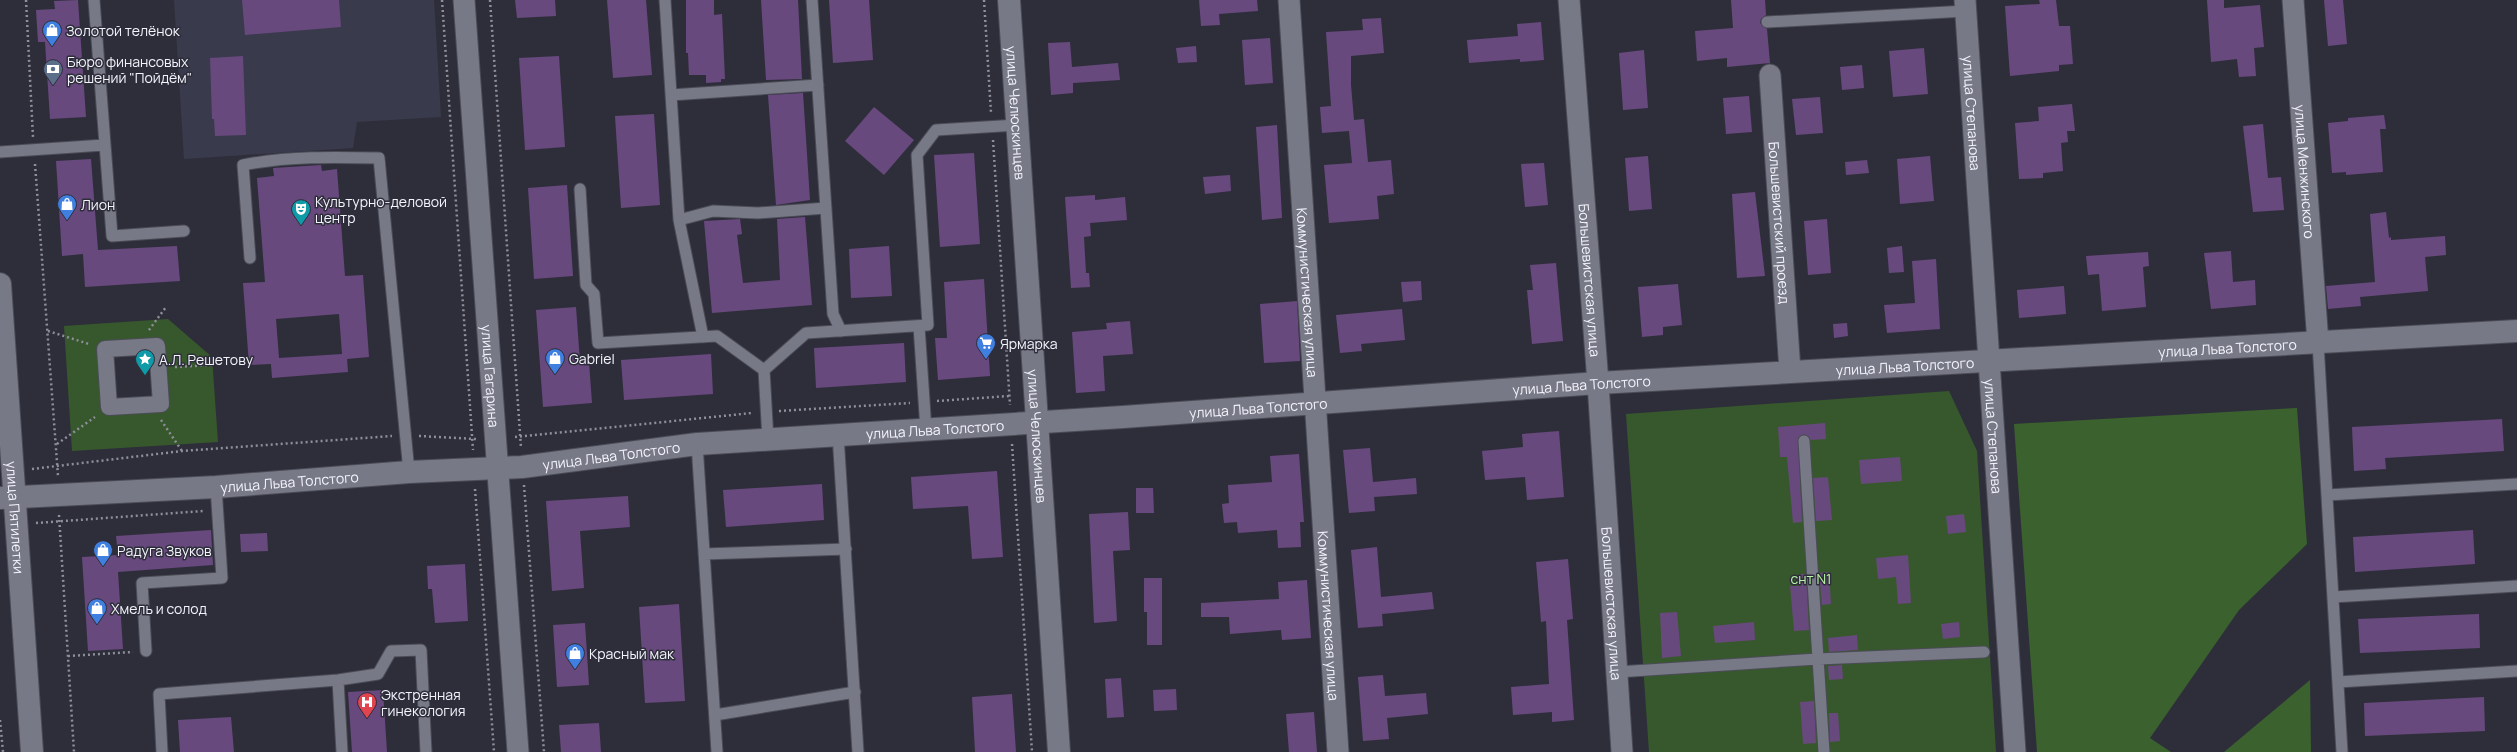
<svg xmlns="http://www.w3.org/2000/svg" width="2517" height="752" font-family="Manrope,sans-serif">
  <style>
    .built { fill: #393a4c }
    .green { fill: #37582c; fill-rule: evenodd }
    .forest { fill: #3b612e }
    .building { fill: #68497d; fill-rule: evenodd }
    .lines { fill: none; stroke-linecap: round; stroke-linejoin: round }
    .service-casing { stroke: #4b4c56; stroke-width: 13 }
    .pedestrian-casing { stroke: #4b4c56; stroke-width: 18 }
    .minor-casing { stroke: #4b4c56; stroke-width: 23 }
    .tertiary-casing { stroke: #4b4c56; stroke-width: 24 }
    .secondary-casing { stroke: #4b4c56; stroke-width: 24 }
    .path { stroke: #8e8f99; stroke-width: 2.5; stroke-dasharray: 2 3; stroke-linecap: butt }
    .service { stroke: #787987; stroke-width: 11 }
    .pedestrian { stroke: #787987; stroke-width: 16 }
    .minor { stroke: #787987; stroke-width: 21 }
    .tertiary { stroke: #787987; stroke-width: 22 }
    .secondary { stroke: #787987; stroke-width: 22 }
    .labels { text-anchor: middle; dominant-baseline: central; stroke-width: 3; stroke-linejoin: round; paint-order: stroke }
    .poi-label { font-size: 14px; fill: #f2f3fb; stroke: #2e2e3b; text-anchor: start }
    .street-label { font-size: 14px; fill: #f2f3fb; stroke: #2e2e3b }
    .park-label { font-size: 14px; fill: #b8f2a5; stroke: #2e2e3b }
  </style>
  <rect width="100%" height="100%" fill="#2e2e3b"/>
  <path class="built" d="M174 0H434L441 117 357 122 353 148 184 159Z"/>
  <path class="green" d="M168 319 212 357 218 442 72 451 64 326ZM157 346 161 404 109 407 105 349Z
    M1949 391 1977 451 1996 752H1649L1626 414Z"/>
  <path class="forest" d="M2297 408 2307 544 2239 610 2150 738 2171 752H2037L2014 424Z
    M2310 680 2311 752H2224Z"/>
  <path class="building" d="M78 0 86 117 50 119 45 42H38L36 10 55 9 54 1Z
    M242 0H339L341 27 245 35Z
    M515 0H555L556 16 517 18Z
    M607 0H646L652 75 613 78Z
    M686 0H714V15L722 14 725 79H721V82L706 83V75H689L688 53H686Z
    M761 0H798L802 79 766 80Z
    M829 0H869L873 60 833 63Z
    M1199 0H1257L1258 11 1219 14 1220 25 1201 26Z
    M1731 0H1765L1766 15 1761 19 1760 23 1767 29 1770 63 1727 67V58L1697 61 1695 31 1733 28Z
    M2039 0H2056L2059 26H2070L2073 64 2059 65V71L2010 76 2005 6 2040 4Z
    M2207 0H2224V8L2260 5 2264 47 2254 48 2256 76 2239 77 2237 59 2211 62Z
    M2324 0H2343L2347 44 2328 46Z
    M1381 18 1384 53 1351 56V85L1354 120 1364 119 1368 162 1391 160 1394 194 1377 196 1379 219 1329 223 1324 165 1352 163 1349 131 1322 133 1320 107 1331 106 1326 32 1363 30 1362 19Z
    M1541 22 1544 60 1520 62V59L1469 63 1467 40 1518 36 1517 24Z
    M1270 38 1273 83 1245 85 1242 40Z
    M1070 42 1072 67 1118 63 1120 80 1073 83V93L1051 95 1048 43Z
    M1196 46 1197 62 1178 63 1176 48Z
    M1924 48 1928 94 1893 97 1889 51Z
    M1644 50 1648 108 1623 110 1619 53Z
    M243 56 246 135 215 136 214 119H212L210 58Z
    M559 56 565 147 525 150 519 58Z
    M1862 65 1864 88 1842 90 1840 67Z
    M803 93 810 200 776 205 768 95Z
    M1749 96 1752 132 1726 134 1723 98Z
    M1820 97 1823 133 1796 135 1792 99Z
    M2072 104 2075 131H2067L2068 142 2061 143 2063 171 2043 173V178L2019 179 2015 123 2039 121 2038 107Z
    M874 107 914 140 884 175 845 141Z
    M654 114 660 205 621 208 615 116Z
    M2384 115 2386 129H2380L2383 172 2346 175V172L2332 173 2328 123 2348 121V118Z
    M2263 124 2268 178 2281 177 2284 210 2253 212 2243 126Z
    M1277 125 1282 218 1262 220 1256 127Z
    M974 153 980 244 940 247 934 155Z
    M1648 156 1652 209 1629 211 1625 158Z
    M1930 156 1934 201 1900 204 1897 159Z
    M91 159 98 250 177 246 180 281 85 287 83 254 62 256 56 161Z
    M1867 160 1869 173 1846 175 1845 162Z
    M1544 163 1548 205 1525 207 1521 164Z
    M321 165 322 171 337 169 345 276 363 275 369 357 347 359 348 372 272 378 271 364 249 365 243 283 265 282 257 178 274 176 273 168ZM339 314 342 354 279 358 276 319Z
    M1230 175 1231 191 1205 194 1203 177Z
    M567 185 573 276 534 279 528 188Z
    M1755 192 1765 276 1737 278 1732 194Z
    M1095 195V200L1125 197 1127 220 1090 223 1091 236 1084 237 1086 273H1089L1090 287 1071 288 1065 197Z
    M2386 212 2389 238 2391 237V240L2445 236 2446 255 2425 257 2428 291 2360 297 2361 306 2328 309 2326 286 2375 282 2370 214Z
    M805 217 812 305 712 313 704 221 740 219 742 234 737 235 743 283 780 280 777 219Z
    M1827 219 1831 273 1808 275 1804 221Z
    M889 246 892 296 851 298 849 249Z
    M1902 246 1904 272 1889 273 1887 248Z
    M2231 251 2233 282 2255 280 2256 305 2211 309 2204 253Z
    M2148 252 2149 266 2143 267 2146 307 2102 311 2099 274 2088 275 2086 256Z
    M1936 259 1940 329 1887 333 1884 305 1915 303 1912 261Z
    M1556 263 1563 341 1532 344 1527 290H1533L1530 265Z
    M984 279 990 376 938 380 935 338H947L944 282Z
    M1421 281 1422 300 1403 302 1401 282Z
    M1678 284 1682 325 1663 327V335L1642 337 1638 287Z
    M2064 286 2066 314 2019 318 2017 290Z
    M1297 301 1300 361 1264 363 1260 304Z
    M576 307 580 362H589L592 403 543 407 536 310Z
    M1402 309 1405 340 1361 344 1362 351 1340 353 1336 315Z
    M1130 321 1133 354 1103 356 1105 391 1076 393 1072 332 1107 329 1106 323Z
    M1847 323 1848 336 1834 338 1833 324Z
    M904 343 906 382 816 388 814 348Z
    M711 354 713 394 624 400 621 360Z
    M2502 419 2504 451 2385 458 2386 469 2354 471 2352 427Z
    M1825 423 1826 439 1811 440 1804 434 1798 438 1802 522 1793 523 1787 457H1780L1778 427Z
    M1559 431 1564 497 1527 500 1525 477 1485 480 1482 451 1523 447 1522 434Z
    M1370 448 1373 482 1416 478 1417 494 1374 497 1375 511 1349 513 1343 450Z
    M1299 454 1304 522H1300L1301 547 1278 548 1277 530 1238 533 1237 522 1224 523 1222 504 1229 503 1228 485 1272 482 1270 456Z
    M1900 457 1902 481 1861 484 1859 460Z
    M997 471 1003 557 972 559 968 506 913 509 911 477Z
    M1828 477 1832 520 1816 521 1813 478Z
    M822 484 824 520 726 527 723 490Z
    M1136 488H1153L1154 513H1136Z
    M628 496 630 527 580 531 584 588 552 591 546 501Z
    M1128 512 1130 550 1113 551 1117 621 1094 623 1089 514Z
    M1964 514 1966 532 1948 534 1946 516Z
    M211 530 213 565 118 572 123 649 88 651 82 557 118 555 116 536Z
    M2473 530 2475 564 2355 572 2353 537Z
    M267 533 268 551 241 552 240 534Z
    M1377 547 1381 597 1432 592 1434 609 1382 614 1383 626 1358 628 1351 550Z
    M1908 555 1911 603 1898 604 1896 577 1878 579 1876 558Z
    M1568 559 1573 619 1567 620 1574 720 1552 722V712L1513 715 1511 687 1549 684 1546 621 1541 622 1536 562Z
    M465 564 468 621 435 623 432 589H428L427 566Z
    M1829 572 1831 604 1822 605 1819 573Z
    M1800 574H1806L1809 630 1794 631 1790 586H1801Z
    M1144 578H1162V645H1147V612H1144Z
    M1307 580 1311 638 1282 640 1281 630 1230 634 1229 617H1201V603L1279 599 1278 582Z
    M679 604 685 701 645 703 639 607Z
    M1677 612 1681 656 1662 658 1660 613Z
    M2479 614 2480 648 2360 653 2358 619Z
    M1754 622 1755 640 1715 643 1713 626Z
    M1959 622 1960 637 1943 639 1941 624Z
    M585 623 589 685 557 687 553 625Z
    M1857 635 1858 650 1829 652 1828 638Z
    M1842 665 1843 679 1829 680 1828 666Z
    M1383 675 1385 696 1426 693 1428 714 1387 718 1389 739 1363 741 1358 677Z
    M1121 678 1124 717 1107 718 1105 679Z
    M1176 689 1177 710 1154 711 1153 690Z
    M383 690 387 752H352L348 692Z
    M1012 694 1016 752H975L972 697Z
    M2484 697 2485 731 2365 736 2364 703Z
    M1814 701 1816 743 1803 744 1800 702Z
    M1314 712 1317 752H1289L1286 714Z
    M1829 713H1838L1840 741 1830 742Z
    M231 717 234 752H180L178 720Z
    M599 723 601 752H561L559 725Z"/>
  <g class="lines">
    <defs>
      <path id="service" d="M94 0 112 236 184 231
        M665 0 679 220 703 337
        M812 0 833 314 841 331
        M1767 22 1966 11
        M671 95 818 85
        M0 152 104 145
        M580 189 586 285 594 294 598 343 717 336 764 370 768 440
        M679 220 713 211 758 213 826 208
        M250 258 243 165C288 156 334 157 379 158L409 472
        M919 326 926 430
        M2318 343 2342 752
        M764 370 806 333 928 325 917 155 936 130 1017 125
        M838 435 858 752
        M1804 441 1824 752
        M697 444 717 752
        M2327 495 2517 484
        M704 554 846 549
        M2333 597 2517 586
        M146 651 142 583 222 578 216 487
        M1617 672 1818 659 1984 652
        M338 680 342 752
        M2338 682 2517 671
        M715 715 855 692
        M162 752 159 694 338 680 378 674 391 651 421 650 426 752"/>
      <path id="pedestrian" d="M157 346 161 404 109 407 105 349Z"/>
      <g id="minor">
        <path id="s1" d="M464 0 518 752"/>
        <path id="s2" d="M1289 0 1338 752"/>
        <path id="s3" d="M1569 0 1598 383 1622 752"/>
        <path id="s4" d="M1965 0 2015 752"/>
        <path id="s5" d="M2293 0 2318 343"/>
        <path id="s6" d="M1770 75 1790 371"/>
      </g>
      <g id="tertiary">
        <path id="s7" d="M1009 0 1059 752"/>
        <path id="s8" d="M0 498 216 487 409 472 522 467 697 444 1123 417 1598 383 2517 331"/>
      </g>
      <g id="secondary">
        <path id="s9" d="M0 284 32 752"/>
      </g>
    </defs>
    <use href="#service" class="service-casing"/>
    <use href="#pedestrian" class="pedestrian-casing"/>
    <use href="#minor" class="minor-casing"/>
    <use href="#tertiary" class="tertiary-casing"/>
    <use href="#secondary" class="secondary-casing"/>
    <path class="path" d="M26 0 33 137
      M442 0 473 450
      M490 0 521 448
      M984 0 991 113
      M993 140 1010 405
      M35 164 58 476
      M149 330 166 307
      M48 331 89 344
      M175 367 213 365
      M937 401 1009 396
      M779 411 910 403
      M161 420 182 451
      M419 436 476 439
      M515 437 752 413
      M57 444 95 417
      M1012 444 1032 752
      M32 469 182 451 392 436
      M524 485 544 752
      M475 489 494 752
      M59 515 74 752
      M36 523 203 511
      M68 656 133 652
      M0 720 3 752"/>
    <use href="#service" class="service"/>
    <use href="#pedestrian" class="pedestrian"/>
    <use href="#minor" class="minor"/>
    <use href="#tertiary" class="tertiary"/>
    <use href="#secondary" class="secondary"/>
  </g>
  <defs>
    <symbol id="shop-pin" viewBox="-11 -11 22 30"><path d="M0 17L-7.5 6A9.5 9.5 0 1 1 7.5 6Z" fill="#3f7fe0" stroke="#2e2e3b"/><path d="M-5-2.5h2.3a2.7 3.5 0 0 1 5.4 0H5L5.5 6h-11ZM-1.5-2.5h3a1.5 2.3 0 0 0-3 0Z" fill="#fff"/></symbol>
    <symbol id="bank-pin" viewBox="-11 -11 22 30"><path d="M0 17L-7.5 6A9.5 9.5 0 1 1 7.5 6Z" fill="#5c6f8a" stroke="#2e2e3b"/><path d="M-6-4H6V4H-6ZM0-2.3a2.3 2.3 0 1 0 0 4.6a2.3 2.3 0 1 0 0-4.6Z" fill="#fff"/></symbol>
    <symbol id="theatre-pin" viewBox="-11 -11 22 30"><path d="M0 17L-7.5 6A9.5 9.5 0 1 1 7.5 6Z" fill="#0f9aa8" stroke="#2e2e3b"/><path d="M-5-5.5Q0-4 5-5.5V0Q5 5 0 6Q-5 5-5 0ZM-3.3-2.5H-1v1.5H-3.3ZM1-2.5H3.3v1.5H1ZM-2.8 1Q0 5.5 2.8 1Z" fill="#fff"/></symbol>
    <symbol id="supermarket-pin" viewBox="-11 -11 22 30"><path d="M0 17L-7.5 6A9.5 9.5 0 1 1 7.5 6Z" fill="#3f7fe0" stroke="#2e2e3b"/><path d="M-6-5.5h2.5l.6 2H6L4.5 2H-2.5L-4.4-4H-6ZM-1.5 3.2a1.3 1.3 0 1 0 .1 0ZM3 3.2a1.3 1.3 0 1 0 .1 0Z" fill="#fff"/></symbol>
    <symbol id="sight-pin" viewBox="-11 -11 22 30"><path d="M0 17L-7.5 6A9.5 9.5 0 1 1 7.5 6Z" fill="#0f9aa8" stroke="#2e2e3b"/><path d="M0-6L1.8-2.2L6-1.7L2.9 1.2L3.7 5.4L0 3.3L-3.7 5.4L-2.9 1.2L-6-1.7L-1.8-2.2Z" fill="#fff"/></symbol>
    <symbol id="hospital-pin" viewBox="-11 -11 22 30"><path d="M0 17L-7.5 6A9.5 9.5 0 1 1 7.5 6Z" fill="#e0444e" stroke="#2e2e3b"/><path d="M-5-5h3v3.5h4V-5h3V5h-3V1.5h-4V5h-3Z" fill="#fff"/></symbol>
  </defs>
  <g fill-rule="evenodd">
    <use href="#shop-pin" x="41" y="19" width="22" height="30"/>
    <use href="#bank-pin" x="42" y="58" width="22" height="30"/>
    <use href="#shop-pin" x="56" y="193" width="22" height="30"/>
    <use href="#theatre-pin" x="290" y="198" width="22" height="30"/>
    <use href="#supermarket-pin" x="975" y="332" width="22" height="30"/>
    <use href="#shop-pin" x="544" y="347" width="22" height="30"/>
    <use href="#sight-pin" x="134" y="348" width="22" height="30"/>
    <use href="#shop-pin" x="92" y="539" width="22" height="30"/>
    <use href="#shop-pin" x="86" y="597" width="22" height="30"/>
    <use href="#shop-pin" x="564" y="642" width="22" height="30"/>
    <use href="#hospital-pin" x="356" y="691" width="22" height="30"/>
  </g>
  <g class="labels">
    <g class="poi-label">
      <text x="66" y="30">Золотой телёнок</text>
      <text x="67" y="61">Бюро финансовых<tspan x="67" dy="16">решений "Пойдём"</tspan></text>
      <text x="315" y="201">Культурно-деловой<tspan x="315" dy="16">центр</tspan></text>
      <text x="81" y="204">Лион</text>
      <text x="1000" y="343">Ярмарка</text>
      <text x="569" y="358">Gabriel</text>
      <text x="159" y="359">А.Л. Решетову</text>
      <text x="117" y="550">Радуга Звуков</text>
      <text x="111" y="608">Хмель и солод</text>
      <text x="589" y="653">Красный мак</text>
      <text x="381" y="694">Экстренная<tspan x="381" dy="16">гинекология</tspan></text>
    </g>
    <g class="street-label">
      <text stroke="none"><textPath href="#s7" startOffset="113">улица Челюскинцев</textPath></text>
      <text stroke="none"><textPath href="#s4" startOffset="113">улица Степанова</textPath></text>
      <text stroke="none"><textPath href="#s5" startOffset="172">улица Менжинского</textPath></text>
      <text stroke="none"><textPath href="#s6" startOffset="148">Большевистский проезд</textPath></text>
      <text stroke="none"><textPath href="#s3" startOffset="281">Большевистская улица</textPath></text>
      <text stroke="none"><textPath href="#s2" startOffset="293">Коммунистическая улица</textPath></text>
      <text stroke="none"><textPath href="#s8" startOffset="2233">улица Льва Толстого</textPath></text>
      <text stroke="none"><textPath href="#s8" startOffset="1910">улица Льва Толстого</textPath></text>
      <text stroke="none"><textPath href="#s1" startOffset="377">улица Гагарина</textPath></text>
      <text stroke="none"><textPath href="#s8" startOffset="1586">улица Льва Толстого</textPath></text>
      <text stroke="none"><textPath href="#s8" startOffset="1262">улица Льва Толстого</textPath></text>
      <text stroke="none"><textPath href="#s8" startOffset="938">улица Льва Толстого</textPath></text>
      <text stroke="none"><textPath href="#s7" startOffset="437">улица Челюскинцев</textPath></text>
      <text stroke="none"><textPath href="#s4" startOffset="437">улица Степанова</textPath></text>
      <text stroke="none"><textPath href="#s8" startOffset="613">улица Льва Толстого</textPath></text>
      <text stroke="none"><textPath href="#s8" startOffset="290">улица Льва Толстого</textPath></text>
      <text stroke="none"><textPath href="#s9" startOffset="234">улица Пятилетки</textPath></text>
      <text stroke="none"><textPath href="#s3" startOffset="605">Большевистская улица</textPath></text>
      <text stroke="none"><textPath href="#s2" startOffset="617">Коммунистическая улица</textPath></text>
    </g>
    <g class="park-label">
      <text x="1811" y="578">снт N1</text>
    </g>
  </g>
</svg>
